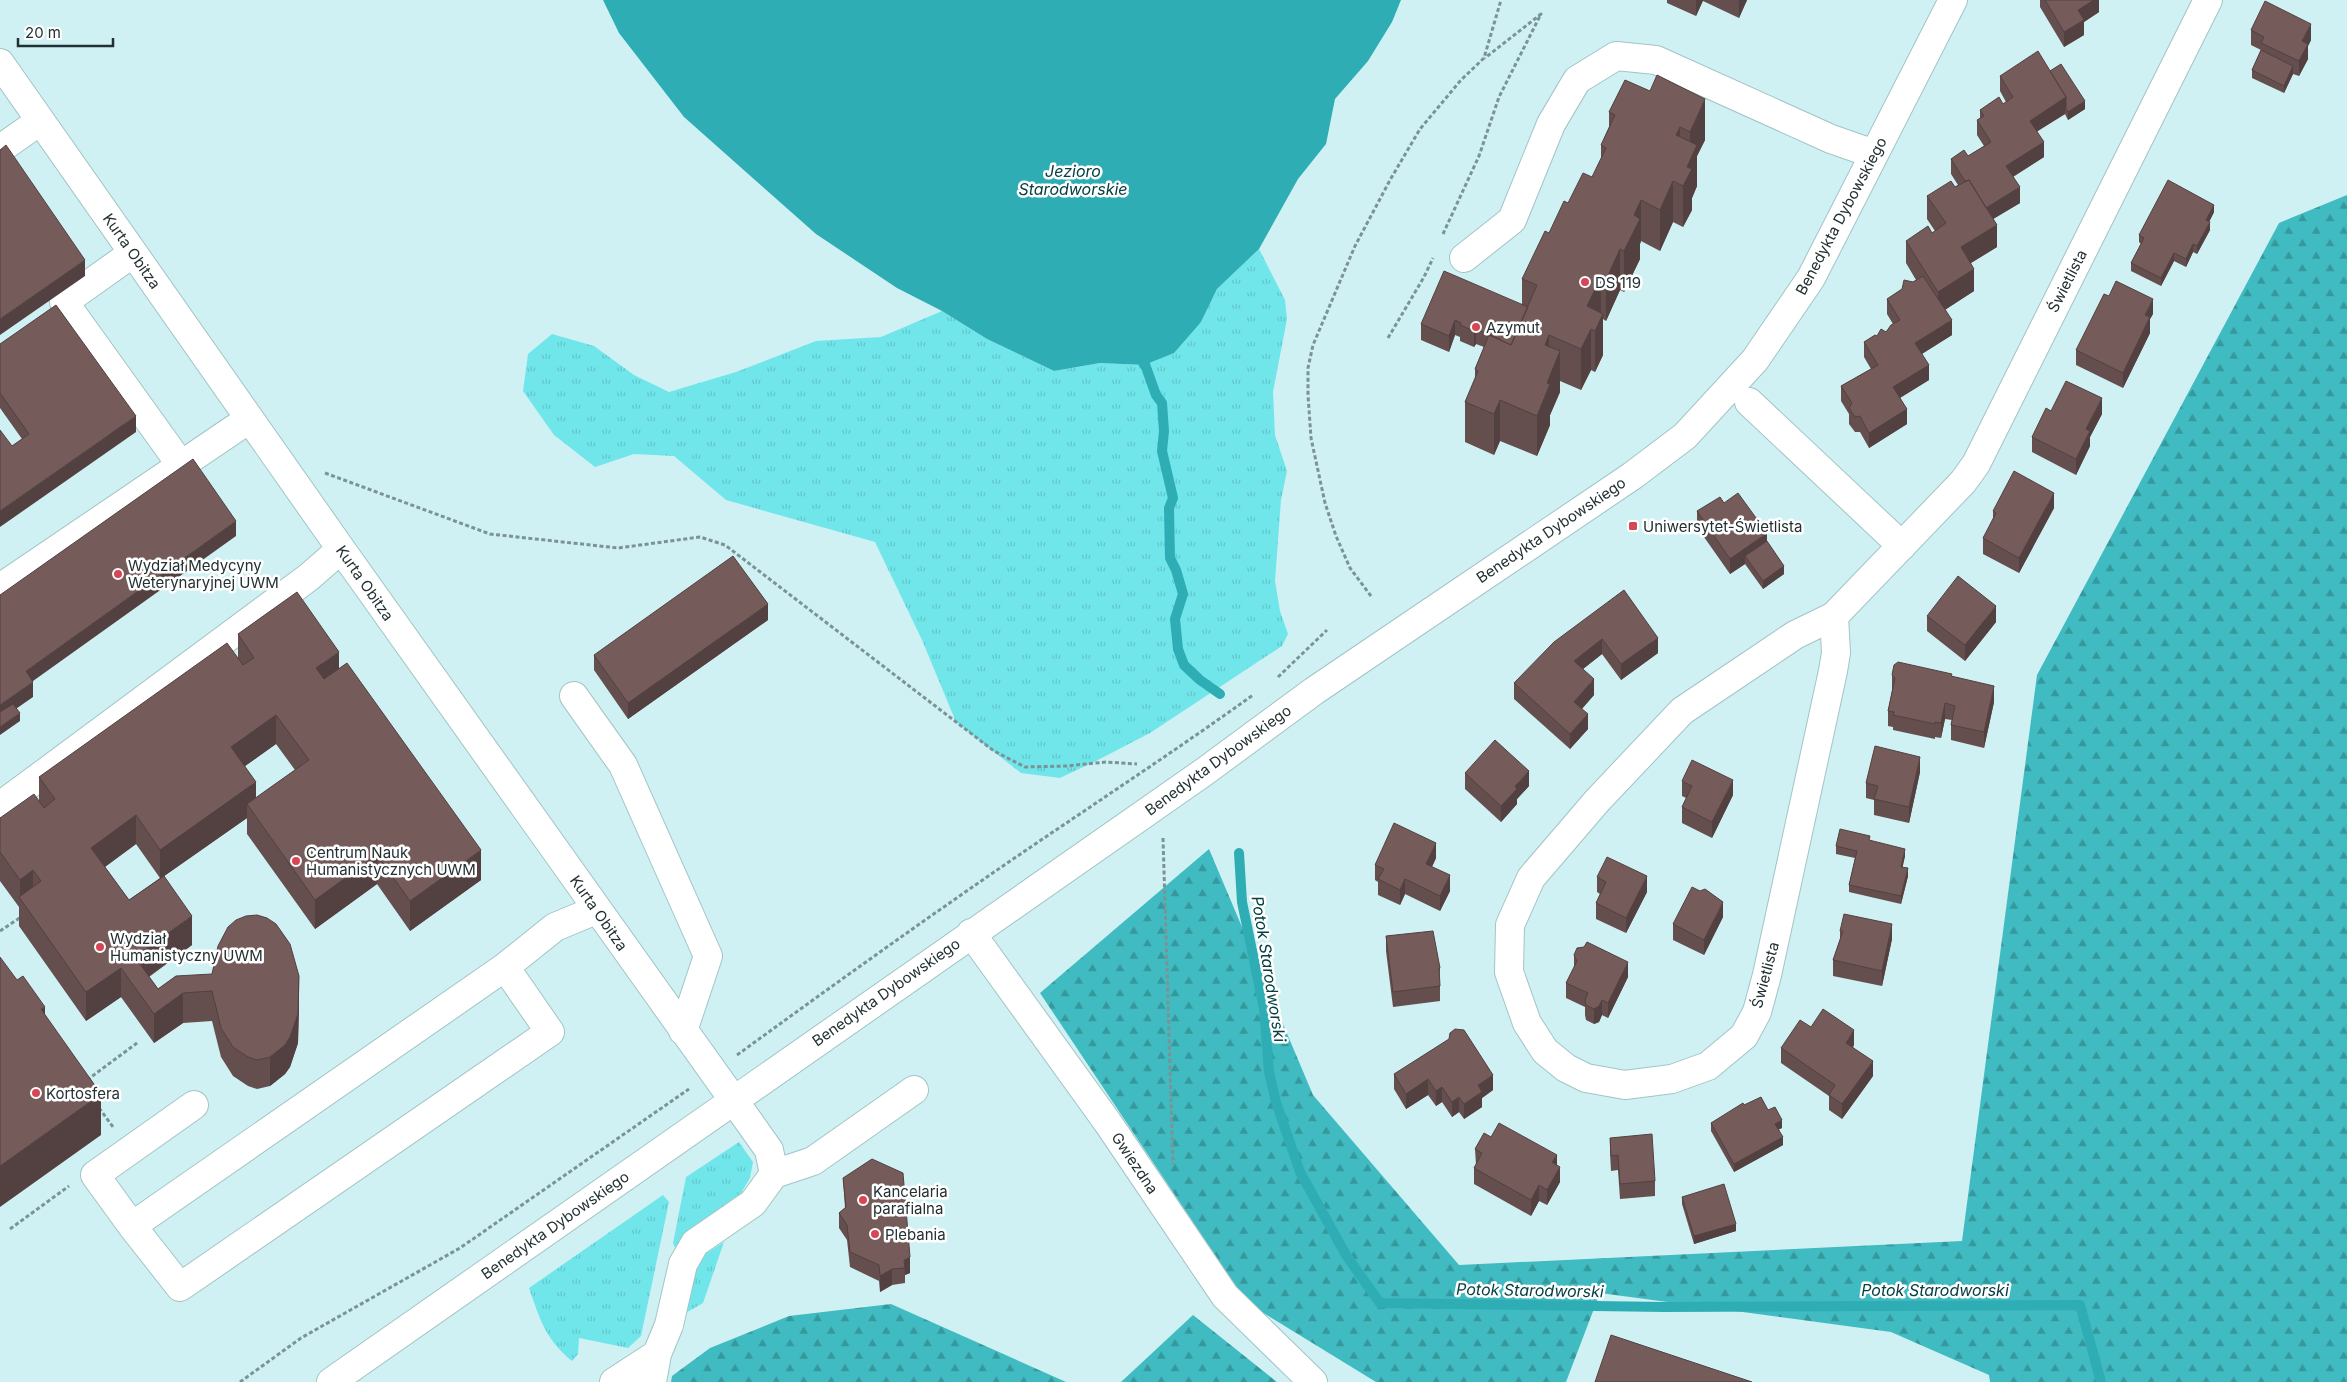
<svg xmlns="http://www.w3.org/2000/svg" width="2347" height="1382" font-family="Inter,sans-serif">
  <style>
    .grass { fill: url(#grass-tufts) }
    .forest { fill: url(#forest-firs) }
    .water { fill: #2eaeb4 }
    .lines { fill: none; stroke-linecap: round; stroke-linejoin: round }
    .stream { stroke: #2eaeb4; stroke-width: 10 }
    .minor-casing { stroke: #a2c4c5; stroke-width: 30 }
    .path { stroke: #7b9394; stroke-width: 3; stroke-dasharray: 4 2.5; stroke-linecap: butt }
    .minor { stroke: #fff; stroke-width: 28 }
    .wall { fill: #654e4e; fill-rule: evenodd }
    .shaded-wall { fill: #534040 }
    .building { fill: #765b5b; stroke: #534040 }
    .poi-dot { fill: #d64654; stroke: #fff; stroke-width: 2 }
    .labels { text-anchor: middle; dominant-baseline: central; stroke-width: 5; stroke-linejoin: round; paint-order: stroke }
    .street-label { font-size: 15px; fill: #233031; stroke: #fff }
    .poi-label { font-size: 15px; fill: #233031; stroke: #fff; text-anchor: start }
    .water-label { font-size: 16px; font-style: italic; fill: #064042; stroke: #fff }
  </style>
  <defs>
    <pattern id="grass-tufts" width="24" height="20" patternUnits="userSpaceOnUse" patternTransform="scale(1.25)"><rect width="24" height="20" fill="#70e6eb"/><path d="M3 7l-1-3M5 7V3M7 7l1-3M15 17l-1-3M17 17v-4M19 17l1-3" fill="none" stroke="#61c6ca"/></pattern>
    <pattern id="forest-firs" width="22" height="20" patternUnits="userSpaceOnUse" patternTransform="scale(1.25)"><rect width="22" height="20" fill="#40bbc1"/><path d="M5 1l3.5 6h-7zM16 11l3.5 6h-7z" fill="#35989d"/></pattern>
  </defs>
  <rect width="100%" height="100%" fill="#cff1f3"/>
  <path class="grass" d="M1259 249 1285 300 1287 319 1273 392 1275 435 1287 471 1281 500 1275 581 1280 611 1288 634 1282 646 1150 733 1098 760 1060 778 1021 773 956 722 922 640 875 542 726 500 674 456 634 454 595 467 554 435 523 391 528 354 552 334 594 346 634 375 669 392 736 372 816 341 881 337 942 311 987 339 1054 371 1100 363 1144 365 1201 322 1217 289Z
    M739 1142 753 1162 750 1178 741 1193 688 1231 675 1248 673 1243 686 1177Z
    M663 1195 669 1202 641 1336 628 1348 579 1338 578 1354 572 1361C545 1339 540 1319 529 1288Z
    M724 1242 703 1303 684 1314 694 1269 702 1256Z"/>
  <path class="forest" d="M2347 195V1382H1990L1989 1375 1891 1332 1600 1293 1566 1382H1376L1247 1303 1040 993 1209 849 1313 1095 1459 1265 1962 1241 2037 675 2279 223Z
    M891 1304 1066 1382H671L672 1376 710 1348 789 1316Z
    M1193 1315 1277 1382H1121Z"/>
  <path class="water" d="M603 0H1401L1392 22 1368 61 1335 99 1326 144 1298 179 1259 249 1217 289 1201 322 1174 353 1144 365 1100 363 1054 371 987 339 942 311 897 288 816 234 684 117 619 33Z"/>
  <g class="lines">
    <path class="stream" d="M1144 365 1142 356 1156 395 1162 403 1164 431 1162 451 1173 498 1169 508 1170 558 1176 570 1183 594 1175 619 1178 649 1184 665 1200 680 1220 694
      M1239 853 1242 902 1264 1009 1269 1072 1276 1102 1300 1172 1346 1255 1380 1303 1665 1307 2080 1305 2101 1382"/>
    <defs>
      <path id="minor" d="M0 63 341 549 769 1150 774 1174 753 1203 695 1243 683 1264 669 1325 657 1354 652 1382
        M0 149 40 121
        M133 253 64 302 181 465
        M1464 258 1512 220 1551 124 1577 80 1616 56 1656 60 1831 139 1874 154
        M1749 402 1902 546
        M0 588 249 419
        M1834 616 1836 653 1833 671 1767 975 1757 1012 1744 1036 1708 1066 1672 1079 1625 1085 1586 1078 1566 1068 1545 1051 1527 1023 1509 972 1510 925 1531 878 1597 801 1682 711 1795 635 1834 616 1963 482 1976 464 2208 0
        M574 696 623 765 708 956 683 1031
        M0 806 309 577 341 549
        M971 933 1108 1123 1225 1296 1313 1382
        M505 967 550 1032 180 1287 132 1226 505 967 555 927 596 910
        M774 1174 813 1161 914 1090
        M132 1226 95 1175 194 1105
        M331 1382 1204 772 1314 691 1632 476 1685 436 1755 360 1811 278 1953 0
        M614 1382 657 1354"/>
    </defs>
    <use href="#minor" class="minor-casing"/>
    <path class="path" d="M1443 234 1479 156 1499 97 1541 14 1485 58
      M1388 338 1424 277 1433 258
      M325 473 490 534 618 548 700 537 725 545 994 751 1025 767 1066 766 1106 762 1137 764
      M1371 596 1350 568 1336 536 1325 503 1311 438 1308 395V368L1313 345 1355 246 1390 180 1420 129 1461 80 1484 58 1501 0
      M1278 677 1327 630
      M1163 838 1173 1164
      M0 931 21 917
      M737 1055C843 978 950 901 1059 828 1124 784 1189 741 1253 695
      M87 1080 137 1043
      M99 1108 113 1127
      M10 1229 69 1186
      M240 1382 301 1338 460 1248 689 1089"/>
    <use href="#minor" class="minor"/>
  </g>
  <path class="wall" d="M1667 0H1747L1739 18 1703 1 1696 16 1667 3Z
    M2040 0H2099V12L2084 22V35L2064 47 2040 7Z
    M2251 30 2311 40 2308 46V59L2299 76 2293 74 2284 93 2252 78V70L2261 50 2251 45Z
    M2050 71 2085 109 2068 120 2065 114 2037 131 2044 157 2013 177 2020 203 1993 219 1997 247 1971 263 1974 291 1945 310 1952 335 1922 354 1929 380 1900 398 1907 424 1869 448 1860 432H1855L1849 424V414L1841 401V386L1871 369 1864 357V342L1886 332 1893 324 1887 314V299L1916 280 1906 263V241L1932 233 1935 231 1927 219V196L1955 187 1958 185 1951 174V159L1968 156 1984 146 1977 135V120L1980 119V110L2003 104 2006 102 2000 91V76Z
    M1625 80 1705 140 1697 156V186L1692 198V210L1683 227 1673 222 1660 251 1641 241 1640 244V259L1624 292 1620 290 1606 321 1603 319V355L1595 372 1591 370 1581 390 1560 381V392L1550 415V425L1537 456 1500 441 1494 455 1465 442V402L1475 379V369L1484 347 1476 344 1474 347 1460 341V337L1455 335 1449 352 1421 340V324L1522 304V279L1549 233 1568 203 1592 177 1601 160V145L1609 127V112Z
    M2214 212 2209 222 2210 230 2197 254 2193 252 2186 267 2174 261 2161 286 2131 271V263L2141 244 2139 242V235Z
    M2153 314 2150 319V333L2123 388 2076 365V350Z
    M0 344 136 432 12 446 22 439 0 408Z
    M2051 411 2102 414 2090 437V446L2076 475 2032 452V437Z
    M1724 503 1784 574 1763 589 1745 564 1730 574 1697 527V511Z
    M2054 508 2019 573 1983 554V538L1993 520V511Z
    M1624 590 1658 653 1621 680 1602 654 1583 669 1594 695 1582 709 1588 729 1570 749 1514 699V683Z
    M1927 616 1996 622 1965 661 1927 631Z
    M768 620 628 719 594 670V655Z
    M238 634 339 668 481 880 410 931 377 884 315 929 247 834V818L164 876 192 945 149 977 158 989 176 976 299 1005 298 1043 290 1067 285 1074 270 1086 257 1089 248 1086 233 1076 221 1057 212 1021 183 1023 154 1043 121 997 86 1021 19 926V907L0 881V818L39 801V777L238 658ZM276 744 295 770 256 798 245 766ZM136 844 160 878 129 900 105 867Z
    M1892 675 1952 676 1994 702 1984 748 1951 740V725L1952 720 1945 719 1941 738 1935 737V739L1893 730V727L1888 726V711L1892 691Z
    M1920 772 1909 823 1874 815V800L1866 798V783Z
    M1465 773 1529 786 1517 799V804L1501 822 1465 789Z
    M1682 781 1733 795 1712 838 1682 823V807L1686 798 1682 796Z
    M1870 841 1905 856 1902 867 1908 876 1901 904 1849 892V885L1855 858 1836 854V846Z
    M1436 858 1432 867 1450 891 1440 911 1405 894 1400 905 1378 895V882L1375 880V865Z
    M1597 877 1647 892 1626 933 1596 919V903L1600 894 1597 892Z
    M1723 917 1704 955 1673 940V924Z
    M1840 931 1892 939 1882 986 1833 976V960L1840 939Z
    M1386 936 1440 986V1001L1393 1007 1386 951Z
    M1574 955 1628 977 1608 1018 1602 1015 1599 1022 1594 1024 1586 1020 1585 1015V1007L1566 998V983L1574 968Z
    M1811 1027 1854 1045 1853 1047 1873 1076 1842 1119 1829 1110V1096L1781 1063V1048Z
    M1394 1074 1493 1090 1482 1098V1107L1464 1119 1459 1112 1452 1117 1442 1102 1436 1106 1428 1095 1406 1109 1394 1089Z
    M1744 1105 1768 1110 1782 1128 1779 1129 1783 1145 1734 1172 1711 1131V1123Z
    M1491 1137 1557 1165 1560 1182 1547 1205 1539 1201 1531 1216 1474 1184V1168L1476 1165 1475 1149Z
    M1610 1138 1655 1181V1196L1620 1199 1618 1170 1611 1171 1610 1153Z
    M843 1178 910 1273 905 1275V1283L892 1285 880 1292 879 1281 850 1267 847 1240 839 1228V1213L845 1208Z
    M1682 1197 1736 1231 1694 1244 1682 1204Z"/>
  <path class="shaded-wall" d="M1696 0H1703L1696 16Z
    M1739 0H1747L1739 18Z
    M2094 0H2099V12L2084 22V35L2064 47V32L2078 10Z
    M2311 24V40L2308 46V59L2299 76V61L2302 41Z
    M2293 66V74L2284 93V86Z
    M2066 97V109L2065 106V114L2030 136V121Z
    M1705 99V140L1697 156V186L1692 198V210L1683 227V186L1687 167 1690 161V132Z
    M2085 101V109L2068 120V112Z
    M1680 127V168L1676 135Z
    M2044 142V157L2006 181V166Z
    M1673 181V222L1660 251V210Z
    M2020 187V203L1983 225V210Z
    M1641 200V241L1640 244V259L1624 292V251L1634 215Z
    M2214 205V212L2206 228V220Z
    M2210 222V230L2197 254V246Z
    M1997 225V247L1961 269V247Z
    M2193 244V252L2186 267V259Z
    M1620 249V290L1606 321V280Z
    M2174 253V261L2161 286V278Z
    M85 260V276L0 335V319Z
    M1974 269V291L1938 314V292Z
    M1601 277V318L1591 329V370L1581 390V349L1587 306Z
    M2153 299V314L2150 319V333L2123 388V373L2145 315Z
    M1603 314V355L1595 372V331Z
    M1455 320V335L1449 352V336Z
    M1952 320V335L1915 358V343Z
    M1476 329V344L1474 347V331Z
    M1549 335V376L1545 345Z
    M1560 351V392L1550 415V425L1537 456V416L1547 383Z
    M1929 365V380L1893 402V387Z
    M2102 398V414L2090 437V446L2076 475V459L2086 429Z
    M1500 400V441L1494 455V414Z
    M1907 409V424L1869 448V433Z
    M136 416V432L0 527V511Z
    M2054 493V508L2019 573V558Z
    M236 521V536L26 686V671Z
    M1767 533V549L1745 556V564L1730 574V559Z
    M1784 566V574L1763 589V581Z
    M768 604V620L628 719V703Z
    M1996 606V622L1965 661V645Z
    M1658 638V653L1621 680V664Z
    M1602 639V654L1574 676V661Z
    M339 652V681L316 697V668Z
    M1594 679V695L1574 717V702Z
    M33 682V697L0 720V705Z
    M1994 686V702L1984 748V732Z
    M1945 703V719L1941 738V723Z
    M20 713V721L0 735V727Z
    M1588 714V729L1570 749V734Z
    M276 715V744L231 776V747Z
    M1920 757V772L1909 823V807Z
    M1529 771V786L1517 799V804L1501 822V806L1515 786Z
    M1733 780V795L1712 838V822Z
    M256 782V811L247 804V818L160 879V850Z
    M136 815V844L91 877V848Z
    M1436 843V858L1426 879V864Z
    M1905 849V856L1901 875V867Z
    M481 850V880L410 931V901Z
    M377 855V884L315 929V900Z
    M1908 868V876L1901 904V896Z
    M33 870V899L20 898V880Z
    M1450 875V891L1440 911V896Z
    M1647 876V892L1626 933V918Z
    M1405 879V894L1400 905V890Z
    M1723 902V917L1704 955V940Z
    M192 916V945L135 986V957Z
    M1892 924V939L1882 986V971Z
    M1628 962V977L1608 1018V1003Z
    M121 968V997L86 1021V992Z
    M1439 968H1440V983Z
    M299 976V1005L298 1043 290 1067 285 1074 270 1086V1057Z
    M183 993V1023L154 1043V1014Z
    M1602 1000V1015L1599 1022 1594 1024V1009Z
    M45 1007V1048L41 1009Z
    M1854 1030V1045L1846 1058V1043Z
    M1873 1061V1076L1842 1119V1104Z
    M1493 1075V1090L1482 1098V1107L1464 1119V1104L1478 1085Z
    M1428 1079V1095L1406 1109V1094Z
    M1442 1087V1102L1436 1106V1091Z
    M101 1094V1135L0 1207V1166Z
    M1459 1097V1112L1452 1117V1102Z
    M1782 1120V1128L1775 1131V1124Z
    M1783 1137V1145L1734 1172V1164Z
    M1557 1155V1170L1552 1162Z
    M1560 1167V1182L1547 1205V1190Z
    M1539 1185V1201L1531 1216V1200Z
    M1736 1224V1231L1694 1244V1236Z
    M910 1257V1273L905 1275 904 1260Z
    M892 1269V1285L880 1292V1276Z"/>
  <path class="building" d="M2045 0H2094L2078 10 2084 20 2064 32Z
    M2265 1 2311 24 2302 41 2308 44 2299 61 2261 43 2264 37 2251 30Z
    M2261 50 2293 66 2284 86 2252 70Z
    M2038 51 2066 97 2030 121 2044 142 2006 166 2020 187 1986 208 1969 180 1965 181 1951 159 1964 150 1968 156 1991 142 1977 120 1984 116 1980 110 1999 97 2003 104 2013 97 2000 76Z
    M2061 64 2085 101 2068 112 2066 109V97L2050 71Z
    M1657 75 1705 99 1690 132 1680 127 1676 135 1697 145 1687 167 1692 169 1683 186 1673 181 1660 210 1641 200 1634 215 1640 219 1624 251 1620 249 1606 280 1601 277 1587 306 1603 314 1595 331 1591 329 1581 349 1549 335 1545 345 1560 351 1547 383 1550 384 1537 416 1500 400 1494 414 1465 402 1478 371 1475 369 1489 335 1511 345 1537 285 1522 279 1545 231 1549 233 1564 201 1568 203 1583 173 1592 177 1606 148 1601 145 1615 115 1609 112 1625 80 1650 91Z
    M6 145 85 260 0 319V150Z
    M1969 180 1997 225 1961 247 1974 269 1938 292 1906 241 1928 226 1932 233 1946 223 1927 196 1951 181 1955 187Z
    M2168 180 2214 205 2206 220 2210 222 2197 246 2193 244 2186 259 2174 253 2161 278 2131 263 2144 238 2139 235Z
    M1444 271 1528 307 1511 345 1500 340V339L1476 329 1474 331 1460 325 1461 323 1455 320 1449 336 1421 324Z
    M1923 276 1952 320 1915 343 1929 365 1893 387 1907 409 1869 433 1860 416 1855 417 1849 408 1852 403 1841 386 1878 365 1864 342 1875 335 1877 336 1881 329 1886 332 1891 325 1900 320 1887 299 1902 289 1904 280 1913 282Z
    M2116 281 2153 299 2145 315 2150 317 2123 373 2076 350 2104 294 2109 296Z
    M56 305 136 416 0 511V430L12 446 29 434 0 393V344Z
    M2066 381 2102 398 2086 429 2090 431 2076 459 2032 437 2046 408 2051 411Z
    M193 459 236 521 26 671 33 682 0 705V595Z
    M2014 471 2054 493 2019 558 1983 538 1996 513 1993 511Z
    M1738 493 1767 533 1730 559 1697 511 1720 497 1724 503Z
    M1767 541 1784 566 1763 581 1745 556Z
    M733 556 768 604 628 703 594 655Z
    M1958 576 1996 606 1965 645 1927 616Z
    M1624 590 1658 638 1621 664 1602 639 1574 661 1594 679 1574 702 1588 714 1570 734 1514 683 1554 642Z
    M297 592 339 652 316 668 324 679 347 663 481 850 410 901 377 855 315 900 247 804 309 760 276 715 231 747 256 782 160 850 136 815 91 848 129 900 164 876 192 916 135 957 158 989 176 976 212 974 218 946 228 927 236 920 246 916 257 915 267 918 276 924 290 944 299 976 298 1014 290 1037 285 1045 270 1057 257 1060 248 1057 233 1047 221 1028 212 991 183 993 154 1014 121 968 86 992 19 897 41 881 33 870 20 880 0 852V818L34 794 44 808 55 799 39 777 227 643 243 665 254 658 238 634Z
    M1898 662 1952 674 1951 676 1994 686 1984 732 1951 725 1955 706 1945 703 1941 723 1935 722V724L1893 715 1894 712 1888 711 1895 678 1892 675 1894 665Z
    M13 704 20 713 0 727V712Z
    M1495 740 1529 771 1515 786 1517 789 1501 806 1465 773Z
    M1875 746 1920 757 1909 807 1874 799 1878 786 1866 783Z
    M1692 760 1733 780 1712 822 1682 807 1692 786 1682 781Z
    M1394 823 1436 843 1426 864 1450 875 1440 896 1405 879 1400 890 1378 879 1384 869 1375 865Z
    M1840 829 1870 836 1869 840 1905 849 1901 867 1908 868 1901 896 1849 885 1857 851 1836 846Z
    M1607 857 1647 876 1626 918 1596 903 1606 882 1597 877Z
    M1692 887 1700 891 1705 889 1723 902 1704 940 1673 924Z
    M1844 914 1892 924 1882 971 1833 960 1843 931H1840Z
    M1433 931 1440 968H1439L1440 986 1393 992 1386 936Z
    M1587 942 1628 962 1608 1003 1602 1000 1599 1006 1594 1009 1586 1005 1585 1000 1588 993 1566 983 1577 961 1574 955 1577 948 1584 947Z
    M0 957 17 980 23 976 45 1007 41 1009 101 1094 0 1166Z
    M1823 1009 1854 1030 1846 1043 1873 1061 1842 1104 1829 1095 1835 1085 1781 1048 1800 1020 1811 1027Z
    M1455 1029 1464 1030 1493 1075 1478 1085 1482 1092 1464 1104 1459 1097 1452 1102 1442 1087 1436 1091 1428 1079 1406 1094 1394 1074 1449 1039 1450 1033Z
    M1761 1097 1768 1110 1775 1107 1782 1120 1775 1124 1783 1137 1734 1164 1711 1123 1743 1103 1744 1105Z
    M1499 1123 1557 1155 1552 1162 1560 1167 1547 1190 1539 1185 1531 1200 1474 1168 1482 1153 1475 1149 1484 1133 1491 1137Z
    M1652 1134 1655 1181 1620 1184 1618 1155 1611 1156 1610 1138Z
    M872 1159 903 1173 910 1257 904 1260 905 1268 892 1269 880 1276 879 1265 850 1252 847 1225 839 1213 846 1207 843 1178Z
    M1724 1184 1736 1224 1694 1236 1682 1197Z
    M1611 1335 1752 1382H1595Z"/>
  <g class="poi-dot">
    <circle cx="1585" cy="282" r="5"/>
    <circle cx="1476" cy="327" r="5"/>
    <rect x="1628" y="521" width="10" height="10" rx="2.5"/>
    <circle cx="118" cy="574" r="5"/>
    <circle cx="296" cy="861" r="5"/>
    <circle cx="100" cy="947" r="5"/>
    <circle cx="36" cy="1093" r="5"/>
    <circle cx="863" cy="1200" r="5"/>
    <circle cx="875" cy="1234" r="5"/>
  </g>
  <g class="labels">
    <g class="street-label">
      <text transform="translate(1841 216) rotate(-62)">Benedykta Dybowskiego</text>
      <text transform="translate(132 251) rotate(55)">Kurta Obitza</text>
      <text transform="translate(2067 281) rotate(-63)">Świetlista</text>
      <text transform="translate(1551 530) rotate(-34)">Benedykta Dybowskiego</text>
      <text transform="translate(365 583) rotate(55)">Kurta Obitza</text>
      <text transform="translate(1218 760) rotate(-36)">Benedykta Dybowskiego</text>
      <text transform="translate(599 913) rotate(55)">Kurta Obitza</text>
      <text transform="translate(1765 975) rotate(-75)">Świetlista</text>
      <text transform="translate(886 992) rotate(-35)">Benedykta Dybowskiego</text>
      <text transform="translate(1135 1163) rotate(56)">Gwiezdna</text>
      <text transform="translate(555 1225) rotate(-35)">Benedykta Dybowskiego</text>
    </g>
    <g class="poi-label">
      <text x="1595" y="282">DS 119</text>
      <text x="1486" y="327">Azymut</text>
      <text x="1643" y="526">Uniwersytet-Świetlista</text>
      <text x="128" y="565">Wydział Medycyny<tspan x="128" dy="17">Weterynaryjnej UWM</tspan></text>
      <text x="306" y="852">Centrum Nauk<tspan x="306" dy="17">Humanistycznych UWM</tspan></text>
      <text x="110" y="938">Wydział<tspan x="110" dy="17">Humanistyczny UWM</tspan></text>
      <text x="46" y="1093">Kortosfera</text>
      <text x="873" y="1191">Kancelaria<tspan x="873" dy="17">parafialna</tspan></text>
      <text x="885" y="1234">Plebania</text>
    </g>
    <g class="water-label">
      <text x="1073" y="171">Jezioro<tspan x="1073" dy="18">Starodworskie</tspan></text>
      <text transform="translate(1269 969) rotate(81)">Potok Starodworski</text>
      <text transform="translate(1530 1290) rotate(1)">Potok Starodworski</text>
      <text x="1935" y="1290">Potok Starodworski</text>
    </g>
  </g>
  <path d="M18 38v8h95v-8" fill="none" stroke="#233031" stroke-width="2.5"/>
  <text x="25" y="38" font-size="15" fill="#233031" stroke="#ffffff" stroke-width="4" paint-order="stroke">20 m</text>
</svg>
